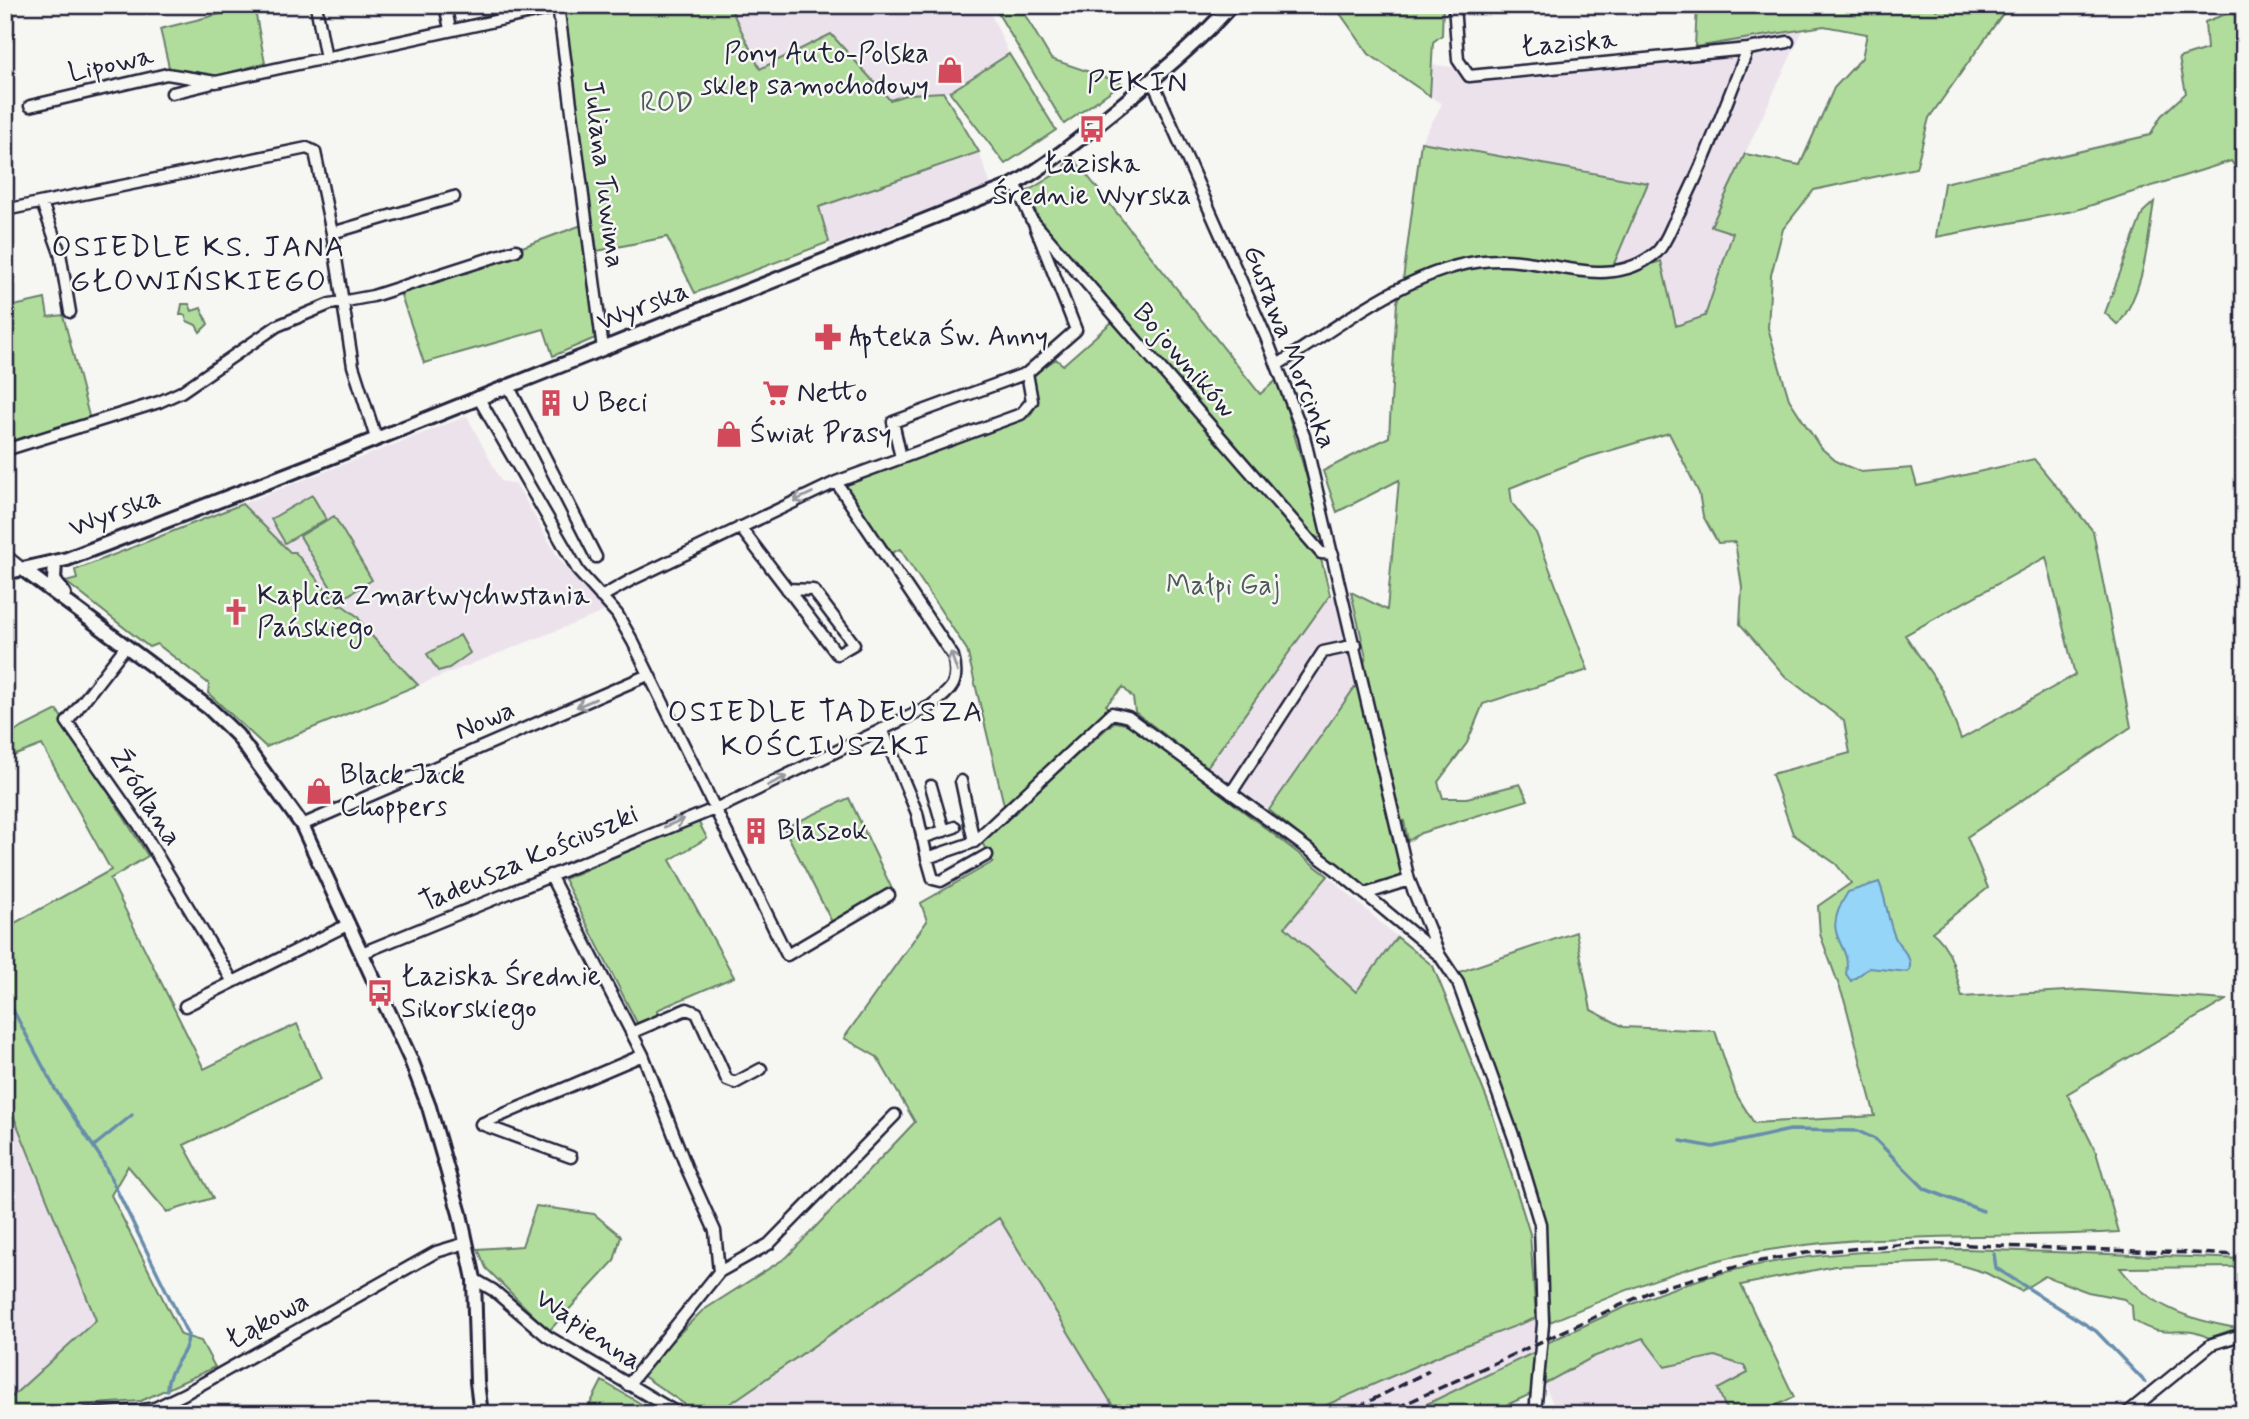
<svg xmlns="http://www.w3.org/2000/svg" width="2249" height="1419" font-family="Mynerve,sans-serif">
  <style>
    .built { fill: #ece2ec }
    .green { fill: #b1dd9c; stroke: #6a806c; stroke-width: 2; fill-rule: evenodd }
    .water { fill: #95d5f7; stroke: #678dac; stroke-width: 2 }
    .lines { fill: none; stroke-linecap: round; stroke-linejoin: round }
    .stream { stroke: #678dac; stroke-width: 3.5 }
    .minor-casing { stroke: #22223b; stroke-width: 15 }
    .tertiary-casing { stroke: #22223b; stroke-width: 18 }
    .minor { stroke: #f6f6f2; stroke-width: 10 }
    .tertiary { stroke: #f6f6f2; stroke-width: 12 }
    .rail { stroke: #22223b; stroke-width: 3.5; stroke-dasharray: 10 5; stroke-linecap: butt }
    .oneway { stroke: #9797a0 }
    .labels { text-anchor: middle; dominant-baseline: central; stroke-width: 5; stroke-linejoin: round; paint-order: stroke }
    .street-label { font-size: 28px; fill: #22223b; stroke: #f6f6f2 }
    .poi-label { font-size: 28px; fill: #22223b; stroke: #f6f6f2; text-anchor: start }
    .park-label { font-size: 28px; fill: #4d5a58; stroke: #f6f6f2 }
    .neighbourhood-label { font-size: 30px; letter-spacing: 2px; fill: #22223b; stroke: #f6f6f2 }
  </style>
  <rect width="100%" height="100%" fill="#f6f6f2"/>
  <filter id="ink" filterUnits="userSpaceOnUse"><feTurbulence type="fractalNoise" baseFrequency=".0143" numOctaves="2"/><feDisplacementMap in="SourceGraphic" scale="14" xChannelSelector="R" yChannelSelector="G"/><feConvolveMatrix kernelMatrix="1 2 1 2 8 2 1 2 1" color-interpolation-filters="sRGB"/></filter>
  <g filter="url(#ink)">
    <path class="built" d="M729 5H987L1009 54 950 92 909 94 891 100 831 34 759 69Z
      M1803 30 1711 226 1734 233 1705 316 1676 326 1608 279 1647 183 1421 142 1442 104 1430 96 1432 65 1453 67 1468 82Z
      M979 152 991 185 830 247 818 207Z
      M467 416 501 481 516 484 559 559 606 611 418 685 357 619 342 605 339 607 307 566 242 504Z
      M1330 595 1339 600 1357 684 1269 810 1207 767Z
      M1328 876 1397 937 1356 993 1285 927Z
      M5 1095 96 1320 5 1403Z
      M999 1217 1118 1414H715Z
      M1536 1318 1535 1352 1406 1414H1306L1445 1353Z
      M1643 1338 1665 1367 1715 1356 1744 1366 1749 1373 1718 1389 1728 1414H1558L1544 1384 1593 1357Z"/>
    <path class="green" d="M219 5H254L265 63 190 83 169 67 160 29 220 14Z
      M480 5H544L483 16Z
      M562 5H729L760 69 831 34 890 100 909 94 943 92 979 152 819 207 829 242 695 293 667 237 597 251Z
      M993 5H1019L1051 59 1122 83 1064 124Z
      M1334 5H1443L1442 35 1433 42 1430 96 1369 54Z
      M1697 5H1935L1936 10 1954 5H2009L1929 118 1916 168 1814 190 1783 229 1771 275 1768 328 1789 399 1820 447 1837 462 1861 472 1912 468 1917 486 2034 459 2093 531 2131 727 1967 837 1988 888 1932 932C1952 947 1956 974 1962 997L2082 990 2226 1000 2067 1094 2096 1152 2119 1232C1999 1239 1876 1231 1757 1252 1685 1264 1616 1294 1550 1322L1541 1205 1459 972 1576 932 1591 1010 1624 1027 1715 1031 1736 1094 1754 1123 1875 1116 1845 1002 1820 934 1818 906 1851 883 1836 864 1793 834 1772 774 1850 753 1844 721 1785 676 1740 624 1742 587 1735 542 1718 543 1703 516 1699 493 1669 433 1582 459 1510 488 1512 503 1536 533 1588 670 1483 704 1467 743 1438 782 1443 798H1467L1520 784 1528 800 1421 833 1408 841 1404 821 1393 832 1405 876 1366 890 1269 810 1357 684 1366 657 1351 592 1387 610 1399 480 1337 512 1323 471 1389 437 1397 302 1403 280 1421 142 1648 183 1608 278 1661 261 1676 326 1705 316 1733 233 1711 226 1745 154 1800 165 1834 88 1862 58 1867 34 1824 26 1695 47ZM2046 557 2075 675 1961 739 1943 691 1905 635Z
      M2244 7V180L2231 161 2073 211 1936 237 1944 183 2150 135 2161 116 2186 93 2179 58 2207 49 2205 22Z
      M1009 54 1056 130 1005 164 950 92Z
      M1071 155 1260 394 1278 379 1324 537 1315 538 1039 220 1028 191 1062 170Z
      M2154 202C2147 244 2145 290 2118 325L2105 313 2143 212Z
      M582 225 595 338 553 356 544 329 424 363 400 292Z
      M45 299 48 317 63 315 90 420 5 446V308Z
      M182 304H189L192 311 201 308 208 324 200 332 196 325 187 321 185 315H180Z
      M1112 322 1320 555 1330 595 1207 767 1135 712 1133 698 1123 687 1106 705 1111 710 1005 809 967 650 900 549 892 553 844 486 1030 416 1038 402 1033 375 1056 359 1063 365Z
      M312 495 326 519 285 543 271 519Z
      M242 504 290 552H295L339 606 342 605 357 616 368 632 418 685 266 747 208 693 209 684 157 644 149 647 66 582 77 579 75 570Z
      M334 516 372 580 339 601 300 536Z
      M460 635 470 653 449 668 438 671 427 654Z
      M57 710 148 856 110 879 204 1069 297 1024 321 1079 184 1145 213 1198 167 1212 128 1166 111 1195 181 1335 201 1341 215 1367 141 1401 48 1407 41 1414H5V1403L96 1320 5 1095V908L15 923 111 870 42 745 5 759V736Z
      M1114 722 1131 725 1328 876 1285 927 1356 992 1397 937 1433 966 1491 1109 1530 1234 1536 1318 1445 1353 1306 1414H1118L999 1218 715 1414H699L639 1373 702 1311 787 1257 915 1122 877 1057 844 1038 927 921 921 903 993 862 981 841Z
      M849 798 892 889 833 924 784 828Z
      M698 821 707 838 670 860 734 977 657 1010V1018L638 1025 564 879Z
      M536 1206 594 1214 621 1236 614 1261 549 1331 486 1268 478 1249 522 1246Z
      M1965 1249 2244 1259V1267L2120 1268C2150 1307 2190 1320 2237 1328L2209 1338C2177 1322 2168 1343 2133 1320L2132 1306 2124 1299 2088 1292 2045 1276 2021 1291 1986 1273 1950 1262 1835 1266 1741 1285 1794 1397 1758 1414H1728L1718 1389 1748 1373 1744 1366 1715 1356 1665 1367 1643 1338 1593 1357 1544 1384 1547 1343C1606 1315 1663 1288 1726 1272 1804 1252 1885 1250 1965 1249Z
      M1535 1352 1533 1393 1487 1414H1406Z
      M602 1381 650 1409 645 1414H585Z"/>
    <path class="water" d="M1879 882C1887 900 1887 919 1895 937 1900 949 1916 959 1908 972L1869 968 1851 981 1846 974C1853 940 1817 940 1848 892Z"/>
    <g class="lines">
      <path class="stream" d="M5 995 55 1089 101 1158 188 1335C188 1356 166 1369 167 1390
        M1681 1141 1713 1147 1790 1130 1858 1131 1875 1139 1925 1189 1983 1211
        M94 1146 132 1115
        M1994 1254 1996 1268 2096 1331 2145 1382"/>
      <defs>
        <path id="minor" d="M316 5 326 59
          M445 5 450 29
          M558 5 603 349
          M1454 5 1458 60 1469 76 1748 49 1788 42
          M1152 80 1266 337 1304 436 1409 880 1439 954
          M172 93 209 84
          M30 106 167 74 216 82 558 7
          M1015 183 1031 219 1321 553 1333 554
          M42 203 60 253 70 312
          M5 210 307 148 315 152 332 233 353 366 376 438
          M332 233 454 197
          M1277 365C1344 324 1422 258 1504 260 1557 261 1611 291 1657 252 1664 245 1669 233 1673 224 1703 169 1724 107 1748 49
          M508 385 596 557
          M478 397 579 572 617 614 633 642 787 955 889 895
          M5 450 159 402 181 392 277 326 330 304 373 296 516 250
          M901 458 893 422 1027 373
          M836 482 1021 414 1032 401 1027 373 1076 330 1035 226
          M740 527 837 654 854 644 813 590 787 589
          M5 555 25 571
          M126 646 67 722 139 825 233 982 349 924
          M882 729 917 813 927 858 974 842 1112 713 1128 717 1335 869 1440 956 1458 983 1514 1138 1540 1224 1543 1324 1535 1414
          M961 781 974 842
          M931 786 944 831
          M1231 793 1323 652 1356 645
          M302 825 648 675
          M922 838 955 827
          M927 858 933 879 941 881 987 855
          M550 875 643 1055 687 1169 715 1231 719 1272 628 1385
          M1365 894 1409 880
          M362 953 729 803 931 706C952 689 960 684 953 656L836 482 633 579 601 597
          M185 1006 233 982
          M633 1032 687 1009 697 1013 727 1080 735 1083 761 1069
          M571 1157 481 1124 643 1055
          M719 1272 769 1244 895 1115
          M474 1279 493 1290 547 1336 679 1414
          M85 1414 137 1411 155 1408 184 1394 436 1252 466 1243
          M2126 1414 2212 1344 2244 1334"/>
        <path id="tertiary" d="M55 562 54 580 64 594
          M25 571 209 708 237 735 302 825 411 1060 429 1107 460 1214 474 1279 477 1382 481 1414
          M5 573 67 559 306 467 1011 186C1052 163 1088 132 1124 103 1161 72 1199 42 1231 5"/>
      </defs>
      <use href="#minor" class="minor-casing"/>
      <use href="#tertiary" class="tertiary-casing"/>
      <use href="#minor" class="minor"/>
      <use href="#tertiary" class="tertiary"/>
      <path class="rail" d="M1344 1414 1429 1371
        M1383 1414 1656 1289 1750 1263 1806 1253 1918 1243 2244 1255"/>
    </g>
    <defs><path id="oneway-shaft" d="M-6 0H5M1.5-3L5.5 0L1.5 3" fill="none" stroke-width="1.6" stroke-linecap="round" stroke-linejoin="round" transform="scale(1.75)"/></defs>
    <g class="oneway">
      <use href="#oneway-shaft" transform="translate(803 497) rotate(155)"/>
      <use href="#oneway-shaft" transform="translate(954 662) rotate(-109)"/>
      <use href="#oneway-shaft" transform="translate(586 703) rotate(157)"/>
      <use href="#oneway-shaft" transform="translate(777 781) rotate(-25)"/>
      <use href="#oneway-shaft" transform="translate(674 823) rotate(-23)"/>
    </g>
  </g>
  <defs>
    <symbol id="shop-bare" viewBox="-9 -9 18 18"><path d="M-5-2.5h2.3a2.7 3.5 0 0 1 5.4 0H5L5.5 6h-11ZM-1.5-2.5h3a1.5 2.3 0 0 0-3 0Z" fill="#d1495b" stroke="#f6f6f2" stroke-width="2.5" paint-order="stroke"/></symbol>
    <symbol id="bus-bare" viewBox="-9 -9 18 18"><path d="M-5-6H5V4H4V6H2V4H-2V6H-4V4H-5ZM-3.5-4V0h7V-4ZM-3.5 1.2v1.5H-2V1.2ZM2 1.2v1.5H3.5V1.2Z" fill="#d1495b" stroke="#f6f6f2" stroke-width="2.5" paint-order="stroke"/></symbol>
    <symbol id="pharmacy-bare" viewBox="-9 -9 18 18"><path d="M-2-6h4v4h4v4h-4v4h-4v-4h-4v-4h4Z" fill="#d1495b" stroke="#f6f6f2" stroke-width="2.5" paint-order="stroke"/></symbol>
    <symbol id="supermarket-bare" viewBox="-9 -9 18 18"><path d="M-6-5.5h2.5l.6 2H6L4.5 2H-2.5L-4.4-4H-6ZM-1.5 3.2a1.3 1.3 0 1 0 .1 0ZM3 3.2a1.3 1.3 0 1 0 .1 0Z" fill="#d1495b" stroke="#f6f6f2" stroke-width="2.5" paint-order="stroke"/></symbol>
    <symbol id="building-bare" viewBox="-9 -9 18 18"><path d="M-4-6H4V6H1V3H-1V6H-4ZM-2.5-4.3h1.7v1.8h-1.7ZM.8-4.3h1.7v1.8H.8ZM-2.5-1h1.7V.8h-1.7ZM.8-1h1.7V.8H.8Z" fill="#d1495b" stroke="#f6f6f2" stroke-width="2.5" paint-order="stroke"/></symbol>
    <symbol id="church-bare" viewBox="-9 -9 18 18"><path d="M-1.2-6h2.4v3.5h3.3v2.4h-3.3V6h-2.4V-.1h-3.3v-2.4h3.3Z" fill="#d1495b" stroke="#f6f6f2" stroke-width="2.5" paint-order="stroke"/></symbol>
  </defs>
  <g fill-rule="evenodd">
    <use href="#shop-bare" x="931" y="51" width="38" height="38"/>
    <use href="#bus-bare" x="1073" y="110" width="38" height="38"/>
    <use href="#pharmacy-bare" x="809" y="318" width="38" height="38"/>
    <use href="#supermarket-bare" x="757" y="374" width="38" height="38"/>
    <use href="#building-bare" x="532" y="384" width="38" height="38"/>
    <use href="#shop-bare" x="710" y="415" width="38" height="38"/>
    <use href="#church-bare" x="217" y="593" width="38" height="38"/>
    <use href="#shop-bare" x="300" y="772" width="38" height="38"/>
    <use href="#building-bare" x="737" y="812" width="38" height="38"/>
    <use href="#bus-bare" x="361" y="974" width="38" height="38"/>
  </g>
  <g class="labels">
    <g class="street-label">
      <text transform="translate(1569 44) rotate(-5)">Łaziska</text>
      <text transform="translate(111 65) rotate(-12)">Lipowa</text>
      <text transform="translate(603 174) rotate(83)">Juliana Tuwima</text>
      <text transform="translate(643 307) rotate(-21)">Wyrska</text>
      <text transform="translate(1289 347) rotate(69)">Gustawa Morcinka</text>
      <text transform="translate(1184 361) rotate(49)">Bojowników</text>
      <text transform="translate(115 513) rotate(-21)">Wyrska</text>
      <text transform="translate(485 721) rotate(-23)">Nowa</text>
      <text transform="translate(145 798) rotate(57)">Źródlana</text>
      <text transform="translate(529 859) rotate(-23)">Tadeusza Kościuszki</text>
      <text transform="translate(268 1321) rotate(-29)">Łąkowa</text>
      <text transform="translate(588 1330) rotate(34)">Wapienna</text>
    </g>
    <g class="poi-label">
      <text x="929" y="54" text-anchor="end">Pony Auto-Polska<tspan x="929" dy="32">sklep samochodowy</tspan></text>
      <text x="1092" y="164" text-anchor="middle">Łaziska<tspan x="1092" dy="32">Średnie Wyrska</tspan></text>
      <text x="849" y="337">Apteka Św. Anny</text>
      <text x="797" y="393">Netto</text>
      <text x="572" y="403">U Beci</text>
      <text x="750" y="434">Świat Prasy</text>
      <text x="257" y="596">Kaplica Zmartwychwstania<tspan x="257" dy="32">Pańskiego</tspan></text>
      <text x="340" y="775">Black Jack<tspan x="340" dy="32">Choppers</tspan></text>
      <text x="777" y="831">Blaszok</text>
      <text x="401" y="977">Łaziska Średnie<tspan x="401" dy="32">Sikorskiego</tspan></text>
    </g>
    <g class="park-label">
      <text x="667" y="103">ROD</text>
      <text x="1223" y="586">Małpi Gaj</text>
    </g>
    <g class="neighbourhood-label">
      <text x="1138" y="82">PEKIN</text>
      <text x="199" y="247">OSIEDLE KS. JANA<tspan x="199" dy="34">GŁOWIŃSKIEGO</tspan></text>
      <text x="826" y="712">OSIEDLE TADEUSZA<tspan x="826" dy="34">KOŚCIUSZKI</tspan></text>
    </g>
  </g>
  <rect width="2249" height="1419" fill="none" stroke="#f6f6f2" stroke-width="28"/>
  <rect x="14" y="14" width="2221" height="1391" fill="none" stroke="#22223b" stroke-width="2.5" filter="url(#ink)"/>
</svg>
